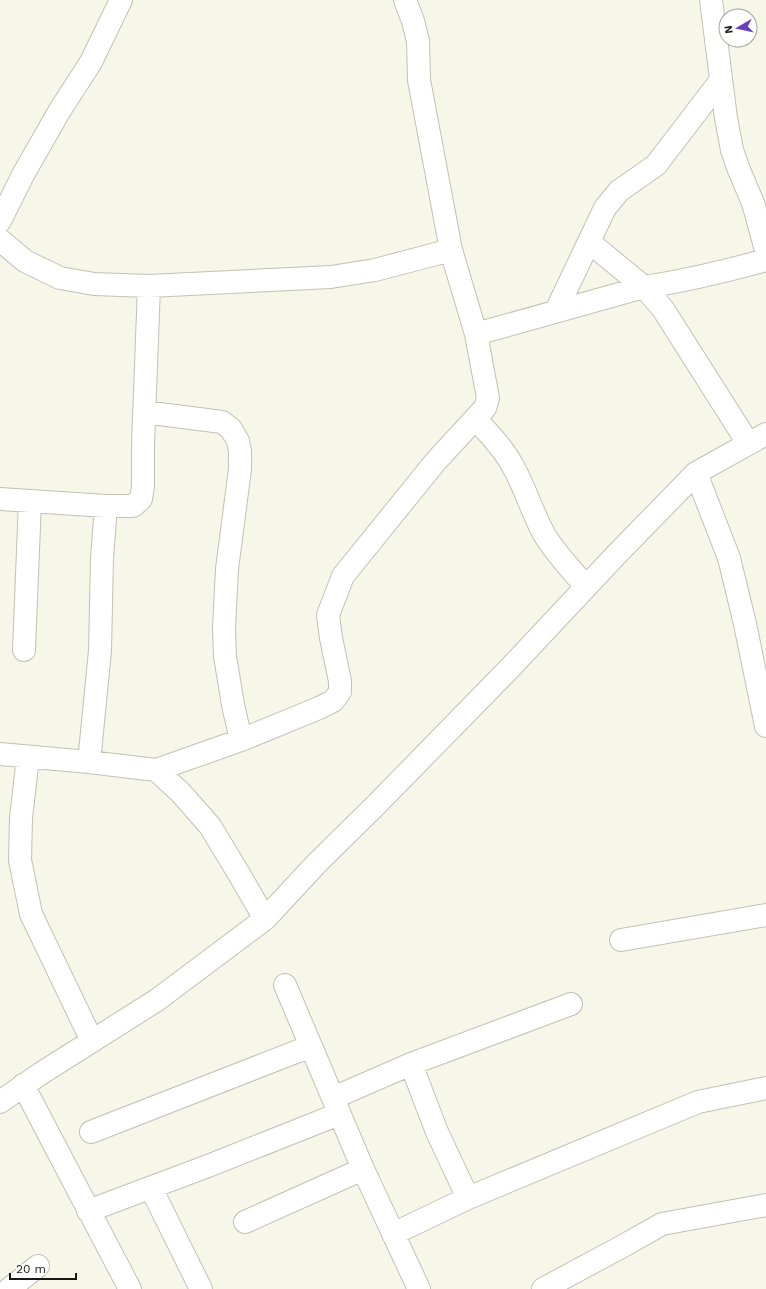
<svg xmlns="http://www.w3.org/2000/svg" width="766" height="1289" font-family="'Work Sans',sans-serif">
  <style>
    .lines { fill: none; stroke-linecap: round; stroke-linejoin: round }
    .street-casing { stroke: #c1c1b5; stroke-width: 24 }
    .street { stroke: #fff; stroke-width: 22 }
  </style>
  <rect width="100%" height="100%" fill="#f6f6e9"/>
  <g class="lines">
    <defs>
      <path id="street" d="M711 0 726 118 732 150 739 170 753 203 766 250
        M0 221 24 173 60 110 91 62 121 0
        M0 240 25 261 60 278 94 284 149 286 331 277 375 270 451 250
        M589 242 644 287 663 309 748 443
        M556 311 605 208 619 191 656 165 721 80
        M476 334 644 287C685 281 726 271 766 260
        M144 412 222 422 231 429 238 441 240 451V469L227 569 224 629 225 656 233 705 241 740
        M475 419C490 434 505 450 515 470 526 491 533 514 544 534 555 553 572 570 586 587
        M696 473 729 558 745 624 766 726
        M0 499 106 506H133L141 499 143 486V445L149 286
        M24 650 30 501
        M0 754 89 762 156 770 241 740 319 708 333 701 340 692V681L331 638 328 615 343 576 436 461 485 408 488 398 476 334 451 250 419 80 418 41 413 21 405 0
        M28 757 21 818 20 860 31 914 92 1041
        M89 762 100 651 102 558 106 506
        M156 770 181 793 210 826 239 874 265 919
        M621 940 766 915
        M285 985 363 1169 419 1289
        M411 1064 437 1132 468 1198
        M23 1085 130 1289
        M333 1098 411 1064 571 1004
        M0 1102 40 1074 157 1000 265 919 317 863 375 806 509 669 616 555 696 473 766 434
        M91 1132 311 1046
        M151 1188 201 1289
        M88 1211 208 1166 339 1114
        M245 1222 363 1169
        M393 1234 468 1198 698 1102 766 1088
        M9 1289 38 1266
        M543 1289 623 1246 662 1224 766 1205"/>
    </defs>
    <use href="#street" class="street-casing"/>
    <use href="#street" class="street"/>
  </g>
  <g transform="translate(738 28) rotate(261)"><circle r="19" fill="#ffffff" stroke="#a3a3a1"/>
  <path d="M0-3L7 15L0 10L-7 15Z" fill="#6741b9"/>
  <text y="-6" font-size="11" font-weight="bold" text-anchor="middle" fill="#191814">N</text>
  </g>
  <path d="M10 1273v6h66v-6" fill="none" stroke="#191814" stroke-width="2"/>
  <text x="16" y="1273" font-size="12" fill="#191814" stroke="#ffffff" stroke-width="3" paint-order="stroke">20 m</text>
</svg>
